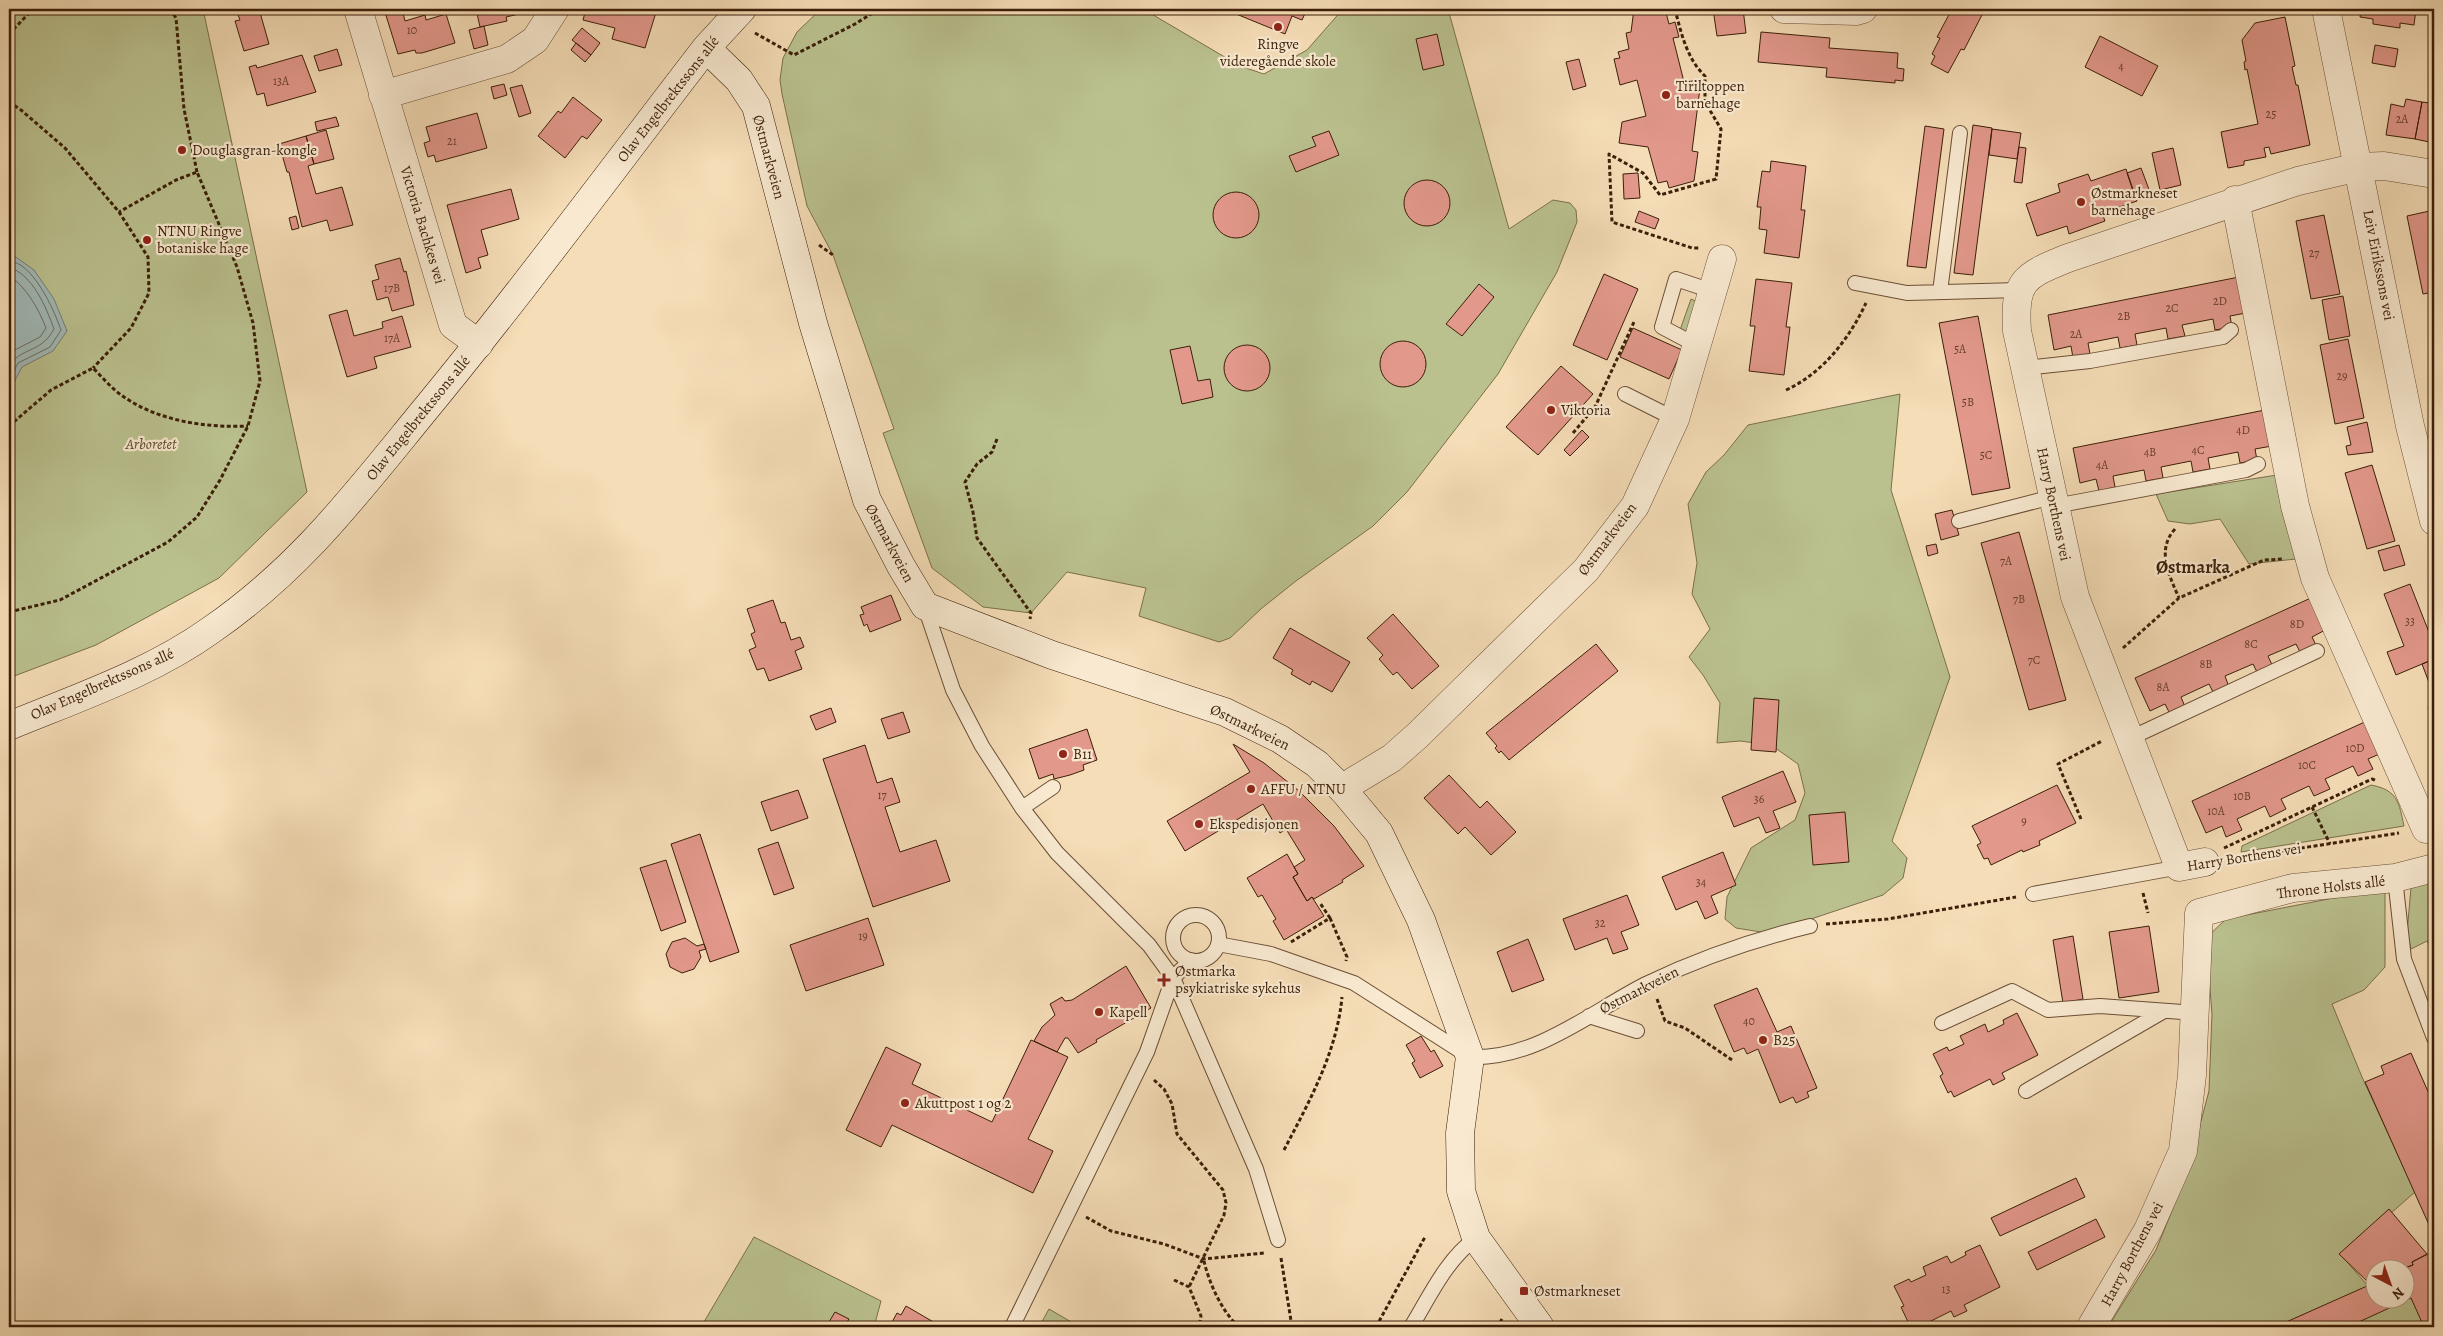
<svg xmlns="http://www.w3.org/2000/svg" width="2443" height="1336" font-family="Alegreya,serif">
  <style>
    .green { fill: #bac18f; stroke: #7b704c }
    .water { fill: #a0bab8; stroke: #787c72 }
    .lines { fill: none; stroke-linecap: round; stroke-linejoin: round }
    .shore { stroke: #6e6c60; stroke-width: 1 }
    .building { fill: #e2988b; stroke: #3c1f08 }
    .lane-casing { stroke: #6a4e34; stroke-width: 16 }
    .street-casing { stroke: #6a4e34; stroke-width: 29 }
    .secondary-casing { stroke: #3c1f08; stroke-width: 29 }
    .path { stroke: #3c1f08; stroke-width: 3; stroke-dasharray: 4 2.5; stroke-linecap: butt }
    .lane { stroke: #f8e9d0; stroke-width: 14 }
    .street { stroke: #f8e9d0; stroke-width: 28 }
    .secondary { stroke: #f8e9d0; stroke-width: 28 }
    .poi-dot { fill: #8f2418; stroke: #f8e9d0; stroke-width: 2 }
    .labels { text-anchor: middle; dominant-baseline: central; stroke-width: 4.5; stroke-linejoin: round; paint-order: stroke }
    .number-label { font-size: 12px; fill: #663d29 }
    .poi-label { font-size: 15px; fill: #3c1f08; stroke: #f8e9d0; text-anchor: start }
    .street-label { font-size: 15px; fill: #3c1f08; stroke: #f8e9d0 }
    .park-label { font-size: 15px; font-style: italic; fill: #5c482a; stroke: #f8e9d0 }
    .quarter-label { font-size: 18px; font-weight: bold; fill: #3c1f08; stroke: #f8e9d0 }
  </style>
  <rect width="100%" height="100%" fill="#f5ddb7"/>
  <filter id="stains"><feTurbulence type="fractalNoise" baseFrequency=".004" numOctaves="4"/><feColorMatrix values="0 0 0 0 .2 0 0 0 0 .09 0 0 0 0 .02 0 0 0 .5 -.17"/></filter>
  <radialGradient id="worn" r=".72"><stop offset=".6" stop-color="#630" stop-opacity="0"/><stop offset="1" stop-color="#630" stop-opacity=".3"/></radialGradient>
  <path class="green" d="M9 9H203L307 492 219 578 96 645 9 678Z
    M821 9H1143L1240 66 1264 74 1307 50 1343 9H1448L1509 229 1553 200 1570 203 1576 210 1577 222 1557 272 1498 374 1407 492 1373 526 1296 581 1262 608 1230 638 1219 642 1139 616 1146 588 1067 572 1031 613 983 607 932 568 883 433 894 429 833 255 807 206 782 94 780 80 783 58 797 32Z
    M1691 299 1702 304 1695 336 1680 330Z
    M1900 394 1891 490 1950 677 1892 841 1907 858 1903 878 1883 895 1781 929 1761 932 1736 928 1725 919 1727 897 1751 848 1795 820 1805 793 1798 764 1771 745 1740 741 1717 743 1720 703 1703 675 1689 657 1710 629 1692 594 1697 563 1688 504 1706 472 1724 455 1748 425Z
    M2277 475 2296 559 2249 564 2220 519 2190 524 2168 521 2156 494Z
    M2371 785C2398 790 2399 803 2404 826L2241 852 2242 846Z
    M2434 875V955L2427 941 2411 949 2407 933 2411 888 2423 877Z
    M2385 888V967L2364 990 2332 1004 2362 1077 2415 1192 2342 1256 2368 1286 2280 1327H2108L2156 1250 2187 1174 2209 1091 2212 1014 2206 938 2226 919Z
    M754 1237 881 1301 874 1327H701Z
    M2417 1293 2433 1327H2343Z
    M1049 1309 1080 1327H1039Z"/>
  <path class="water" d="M13 255 34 270 54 299 67 331 53 351 22 367 9 392V256Z"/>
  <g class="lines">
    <path class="shore" d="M9 261C33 262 54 310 61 330L50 347 18 363 9 381
      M9 267C33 275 46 307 54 329 41 354 19 347 9 367
      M9 275C27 288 38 308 46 328L40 337 9 353"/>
  </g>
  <path class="building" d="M248 9H259L269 44 244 51 235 21 240 20 237 12Z
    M384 9H402L405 21 425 15 426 20 446 14 455 43 422 53H416L415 50 398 54Z
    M476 9H518L519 14 506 17 507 21 480 27Z
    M586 9H657L645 48 612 39 615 28 583 20Z
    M1224 9H1307L1302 20 1292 16 1285 34Z
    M1634 9H1665L1669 24 1675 22 1679 37 1673 38 1684 82 1701 80 1692 151 1698 152 1694 181 1669 188 1667 181 1658 183 1648 147 1619 143 1622 122 1646 116 1637 80 1620 85 1614 59 1620 58 1618 52 1629 49 1626 33 1631 32Z
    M1713 9H1743L1746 33 1717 36Z
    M1952 9H1985L1964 50 1961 49 1948 73 1931 64 1935 56 1932 54 1940 38 1937 37Z
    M2361 9H2416L2414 25 2400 23V28L2373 24V19L2360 17Z
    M2285 17 2295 66 2292 67 2296 85H2298L2310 145 2271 154 2269 147 2264 148 2266 157 2244 161V165L2228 168 2221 132 2258 124 2247 69 2245 70 2244 62 2246 61 2242 40 2255 23Z
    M484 26 488 45 474 49 469 30Z
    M582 28 600 43 591 55 572 40Z
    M1761 32 1830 38 1829 48 1898 53 1897 68 1904 69 1903 81 1895 80V83L1826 77 1827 68 1758 62Z
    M1437 34 1444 65 1423 70 1416 39Z
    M2100 36 2158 66 2142 96 2085 67Z
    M576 43 591 55 585 62 571 50Z
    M2375 45 2398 49 2395 67 2372 63Z
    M337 49 342 65 319 71 314 56Z
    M302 55 316 92 267 106 264 93 257 95 249 67 256 65 257 68Z
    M1579 59 1586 86 1573 90 1566 62Z
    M504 84 507 95 494 99 491 87Z
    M522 85 531 113 519 117 510 88Z
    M573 97 602 120 587 139 582 136 565 158 538 136 558 111 561 113Z
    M2406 99 2422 102 2415 139 2386 135 2391 104 2404 107Z
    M2422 102 2430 103 2428 111 2434 112V143L2415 139Z
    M477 113 487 148 436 162 434 155 428 157 424 143 430 141 426 127Z
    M336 117 339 126 317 131 315 122Z
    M1973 125 1992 128 1973 275 1954 273Z
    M1925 126 1944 129 1926 268 1907 266Z
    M1992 129 2021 133 2017 159 1989 155Z
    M326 130 334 159 314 164 306 136Z
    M1329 131 1339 155 1296 172 1289 156 1316 146 1312 137Z
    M306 136 314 164 308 166 316 194 342 187 353 225 330 231 327 220 302 227 289 172H287L279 144Z
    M2019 147 2026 148 2022 183 2014 182Z
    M2173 148 2181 185 2160 190 2152 153Z
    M1771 161 1806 166 1801 210H1805L1799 258 1764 253 1767 230 1759 229 1761 207H1757L1762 171 1770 172Z
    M2141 168 2150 192 2135 197 2127 173Z
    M2126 169 2137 201 2102 213 2105 221 2069 234 2067 226 2037 236 2026 204 2060 192 2058 184 2088 174 2091 181Z
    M1638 173 1640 198 1624 199 1623 174Z
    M1404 203a23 23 0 1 1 46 0a23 23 0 1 1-46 0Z
    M511 189 519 219 481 230 488 255 478 258 481 268 466 273 447 205Z
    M1213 215a23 23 0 1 1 46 0a23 23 0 1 1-46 0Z
    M2434 210V292L2423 294 2407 216Z
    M1639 211 1659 219 1655 229 1635 222Z
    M2324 215 2340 294 2311 299 2296 221Z
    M296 216 299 228 292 230 289 218Z
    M400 258 404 272 406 271 414 305 392 311 388 297 377 300 372 281 379 279 375 265Z
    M1604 274 1638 289 1607 360 1573 345Z
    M2239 277 2246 313 2230 316 2232 327 2215 330 2213 319 2182 325 2185 336 2168 339 2166 328 2135 334 2137 345 2120 348 2118 337 2088 343 2090 354 2073 358 2071 346 2054 350 2048 315Z
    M1756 279 1792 283 1786 327H1790L1784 375 1749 371 1755 326H1750Z
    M1479 284 1494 297 1462 336 1446 324Z
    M2429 295H2434V322Z
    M2343 296 2350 336 2329 340 2322 300Z
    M347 310 354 336 383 328 382 322 402 316 411 347 374 357 377 368 347 377 329 315Z
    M1978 316 2010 488 1972 495 1939 323Z
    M1633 328 1682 350 1669 379 1620 357Z
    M2348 339 2364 418 2335 424 2320 345Z
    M1380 364a23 23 0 1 1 46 0a23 23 0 1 1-46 0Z
    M1224 368a23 23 0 1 1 46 0a23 23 0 1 1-46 0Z
    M1190 346 1198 381 1210 379 1213 397 1182 404 1170 350Z
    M1561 366 1593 394 1538 455 1506 427Z
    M2265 410 2272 446 2255 449 2257 460 2240 463 2238 452 2208 458 2210 469 2193 472 2191 461 2161 467 2163 478 2146 481 2144 470 2113 476 2115 487 2099 491 2096 479 2080 483 2073 448Z
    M2367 422 2373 452 2348 455 2346 446 2351 445 2347 427Z
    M1582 430 1589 437 1570 456 1564 450Z
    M2372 465 2395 541 2367 549 2345 473Z
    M1952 510 1959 535 1941 540 1935 514Z
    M2019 532 2066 700 2029 710 1981 543Z
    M1936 544 1938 553 1928 556 1926 546Z
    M2399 545 2405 565 2384 571 2378 551Z
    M2410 584 2434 645V659L2396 675 2387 652 2404 646 2384 594Z
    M891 595 901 620 870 632 867 624 864 626 860 615 864 614 861 607Z
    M2313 597 2327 629 2312 637 2317 647 2301 654 2296 644 2268 656 2273 667 2258 674 2253 664 2225 676 2229 687 2214 694 2209 684 2181 697 2185 707 2170 714 2165 704 2150 711 2135 678Z
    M773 600 781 623 785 622 791 640 800 637 804 647 795 651 802 669 769 681 764 668 757 670 749 650 756 647 751 634 755 632 747 609Z
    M1393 614 1439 666 1412 689 1397 672 1393 675 1379 659 1383 655 1367 638Z
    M1290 628 1350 662 1332 692 1312 681 1310 685 1291 674 1293 670 1273 658Z
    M1596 644 1618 671 1509 760 1501 751 1499 753 1495 748 1497 746 1486 733Z
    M2434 659V696L2422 664Z
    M1754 698 1779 700 1776 752 1751 750Z
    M2434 706V723L2428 708Z
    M831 708 836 722 816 730 810 716Z
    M903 712 910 732 888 739 881 719Z
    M2369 720 2384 752 2368 759 2373 769 2358 776 2353 766 2325 779 2330 789 2314 796 2309 786 2281 799 2286 809 2270 817 2265 806 2237 819 2242 830 2226 837 2222 826 2206 833 2192 801Z
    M1087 729 1097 760 1083 765 1084 770 1070 775 1054 779 1053 774 1039 779 1029 749Z
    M1233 744 1264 763 1299 791 1334 826 1364 866 1342 880 1343 882 1314 899 1312 897 1307 901 1293 877 1298 874 1294 867 1305 860 1286 829 1280 833 1263 804 1185 851 1167 821 1250 772Z
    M865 745 877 783 892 778 900 802 885 807 900 852 936 840 950 881 873 907 823 759Z
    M1783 771 1796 802 1773 811 1780 828 1766 833 1759 817 1734 827 1722 797Z
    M1449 775 1480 808 1487 801 1516 832 1491 855 1465 827 1458 834 1424 798Z
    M2057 785 2076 823 2039 841 2040 845 2023 852 2022 850 1991 865 1988 858 1984 859 1977 845 1981 843 1972 826Z
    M798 790 808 818 771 831 761 802Z
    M1845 812 1849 862 1813 865 1809 815Z
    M700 834 739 952 710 962 671 844Z
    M778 842 794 888 774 895 758 849Z
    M1723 852 1736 885 1711 896 1718 913 1705 919 1697 901 1676 910 1662 877Z
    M1287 854 1298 874 1293 877 1307 901 1312 897 1324 916 1284 940 1273 921 1276 919 1262 895 1258 897 1247 878Z
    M666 860 686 922 661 931 640 868Z
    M1627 895 1639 925 1621 932 1628 949 1613 954 1607 938 1575 950 1563 919Z
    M868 918 884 965 806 991 790 945Z
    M2149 926 2159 992 2119 998 2109 932Z
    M2073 936 2083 999 2063 1003 2053 940Z
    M685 938 697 946 704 944 706 949 699 951 701 957 694 969 682 973 670 967 666 954 672 942Z
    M1528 939 1544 980 1512 992 1497 952Z
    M1126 966 1151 1008 1096 1040 1097 1042 1078 1053 1068 1038H1065L1057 1052 1034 1041 1042 1027 1055 1015 1050 1004 1062 997 1065 1001 1072 1000Z
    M1757 988 1777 1032 1791 1026 1817 1088 1807 1092 1809 1097 1796 1103 1793 1097 1780 1103 1758 1049 1747 1054 1744 1048 1734 1052 1714 1005Z
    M2017 1013 2038 1055 2002 1073 2005 1079 1993 1085 1990 1079 1954 1097 1951 1091 1948 1093 1940 1076 1943 1074 1933 1054 1947 1047 1949 1051 1964 1044 1960 1036 1985 1024 1988 1032 2004 1024 2003 1020Z
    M1421 1036 1431 1052 1434 1050 1443 1066 1420 1078 1412 1063 1415 1061 1406 1045Z
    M1031 1040 1068 1057 1028 1139 1053 1151 1033 1193 892 1125 881 1147 846 1130 886 1047 921 1064 912 1084 992 1122Z
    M2411 1053 2434 1105V1236L2365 1082 2384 1074 2381 1066Z
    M2076 1178 2085 1197 2000 1236 1991 1218Z
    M2389 1209 2427 1254 2412 1262 2413 1265 2405 1268H2376V1282L2370 1284 2339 1254Z
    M2096 1219 2105 1237 2037 1270 2028 1252Z
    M1980 1245 2000 1287 1964 1305 1967 1311 1954 1317 1951 1311 1919 1327H1914L1912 1322 1909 1324 1901 1307 1904 1306 1894 1286 1909 1279 1911 1282 1926 1275 1923 1267 1947 1256 1951 1263 1966 1255 1965 1252Z
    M2434 1251V1327H2424L2411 1298 2348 1327H2275L2376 1282V1298H2406L2405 1268 2413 1265 2412 1262Z
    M906 1306 942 1327H894L891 1324 897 1313 901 1315Z
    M835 1312 849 1319 844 1327H826Z"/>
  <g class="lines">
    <defs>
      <path id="lane" d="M1855 283 1907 293 2019 290
        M1940 292 1960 133
        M1696 345 1662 327 1676 279 1712 291
        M2025 368 2090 361 2223 337 2231 330
        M1625 394 1675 419
        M2055 506 2246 470 2258 464
        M1959 521 2052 497
        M925 607 953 690 982 746 1022 808 1057 853 1149 945 1173 978 1256 1169 1278 1240
        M2139 734 2317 651
        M1022 808 1053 787
        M2395 878 2404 959 2434 1038
        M2033 894 2180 867
        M1173 938a23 23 0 1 1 46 0a23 23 0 1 1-46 0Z
        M1218 944 1271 954 1354 983 1470 1057C1535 1060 1591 1012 1646 984 1700 958 1752 940 1810 926
        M1589 1016 1637 1031
        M1942 1023 2012 991 2048 1010 2100 1006 2196 1013
        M2026 1091 2164 1011
        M1012 1327 1147 1052 1173 978 1191 960
        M1411 1327C1430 1296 1446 1260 1476 1238"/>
      <path id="street" d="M358 9 453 325 479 344
        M1784 9 1856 11 1863 9
        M2326 9 2410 426 2434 521
        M383 95 507 59 535 40 555 9
        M2235 200 2295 506 2315 578 2426 829
        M1344 791 1354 781 1392 758 1418 735 1586 570 1635 506 1675 419 1722 259
        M2205 862 2179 867 2075 597 2017 331C2014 281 2023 276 2068 258L2298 181 2359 167 2384 166 2434 174
        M2091 1327 2148 1230 2183 1151 2192 1075 2199 913 2293 888 2395 878 2434 868"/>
      <path id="secondary" d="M706 48 739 80 756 106 813 323 867 500 901 566 925 606 1052 655 1225 712 1280 739 1317 764 1344 791 1379 833 1421 920 1470 1057 1460 1133 1461 1191 1476 1238 1540 1327
        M9 726C77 698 151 673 211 630 298 570 353 498 419 417 518 297 611 171 706 48L742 9"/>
    </defs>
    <use href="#lane" class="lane-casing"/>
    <use href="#street" class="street-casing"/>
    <use href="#secondary" class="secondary-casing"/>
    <path class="path" d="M170 9 176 18 184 109 197 172
      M1675 9C1681 33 1687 59 1705 76V102L1721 129 1716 179 1660 195 1643 173 1609 154 1612 222 1692 248H1700
      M755 33 794 55 855 24 879 9
      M9 34 33 9
      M9 102 21 110 65 148 119 212 148 257 149 293 131 328 93 368
      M819 245 833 255
      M1786 390C1823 373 1849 339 1866 303
      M9 426 51 390 93 368C103 378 113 390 124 397 159 421 206 428 248 426
      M1573 433 1595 407 1634 322
      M997 439 992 452 977 464 965 482 973 512 977 538 1031 613 1030 619
      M2175 529C2156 550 2169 575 2179 598
      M9 612 60 600 168 542 197 517 220 480 248 426 260 381 253 323 237 267 197 172 176 180 119 212
      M2123 648 2179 598 2264 560 2284 559
      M2312 807 2330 844
      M2081 819 2058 764 2102 741
      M2224 848 2372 779 2377 781
      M2230 859 2399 833
      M2143 893 2148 913
      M1330 918 1347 957 1346 961
      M1826 924 1888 919 2016 897
      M1291 942 1330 918 1320 903
      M1657 999 1665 1021 1685 1028 1732 1060
      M1154 1080 1164 1089 1172 1104 1177 1134 1223 1190 1226 1203 1224 1215 1189 1287
      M1284 1150C1309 1102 1337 1052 1342 997
      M1086 1217 1111 1231 1164 1244 1204 1259 1264 1253
      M1281 1258 1292 1327
      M1204 1261C1209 1283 1222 1312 1239 1327
      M1174 1280 1189 1287 1201 1316 1199 1327
      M1376 1327 1425 1237
      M1497 1327 1502 1319"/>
    <use href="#lane" class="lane"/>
    <use href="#street" class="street"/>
    <use href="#secondary" class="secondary"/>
  </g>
  <g class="poi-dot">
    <circle cx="1278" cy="27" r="5"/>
    <circle cx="1666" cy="95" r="5"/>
    <circle cx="182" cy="150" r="5"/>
    <circle cx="2081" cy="202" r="5"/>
    <circle cx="147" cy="240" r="5"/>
    <circle cx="1551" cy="410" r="5"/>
    <circle cx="1063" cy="754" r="5"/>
    <circle cx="1251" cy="789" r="5"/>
    <circle cx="1199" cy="824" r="5"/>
    <path d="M1161.5 972.5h5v5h5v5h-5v5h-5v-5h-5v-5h5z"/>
    <circle cx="1099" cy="1012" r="5"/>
    <circle cx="1763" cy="1040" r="5"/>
    <circle cx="905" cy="1103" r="5"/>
    <rect x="1519" y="1286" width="10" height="10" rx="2.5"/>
  </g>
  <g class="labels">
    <g class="number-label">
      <text x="412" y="30">10</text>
      <text x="2121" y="66">4</text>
      <text x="281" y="81">13A</text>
      <text x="2271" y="114">25</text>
      <text x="2402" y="119">2A</text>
      <text x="452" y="141">21</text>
      <text x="2314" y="253">27</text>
      <text x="392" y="288">17B</text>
      <text x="2220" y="301">2D</text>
      <text x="2172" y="308">2C</text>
      <text x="2124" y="316">2B</text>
      <text x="2076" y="334">2A</text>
      <text x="392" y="338">17A</text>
      <text x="1960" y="349">5A</text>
      <text x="2342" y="376">29</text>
      <text x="1968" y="402">5B</text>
      <text x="2243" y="430">4D</text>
      <text x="2198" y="450">4C</text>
      <text x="2150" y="452">4B</text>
      <text x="1986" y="455">5C</text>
      <text x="2102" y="465">4A</text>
      <text x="2006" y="561">7A</text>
      <text x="2019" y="599">7B</text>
      <text x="2410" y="621">33</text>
      <text x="2297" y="624">8D</text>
      <text x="2251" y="644">8C</text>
      <text x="2034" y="660">7C</text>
      <text x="2206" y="664">8B</text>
      <text x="2163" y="687">8A</text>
      <text x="2355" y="748">10D</text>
      <text x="2307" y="765">10C</text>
      <text x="882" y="795">17</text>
      <text x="2242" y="796">10B</text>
      <text x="1759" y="799">36</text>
      <text x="2216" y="811">10A</text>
      <text x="2024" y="821">9</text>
      <text x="1701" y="882">34</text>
      <text x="1600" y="923">32</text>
      <text x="863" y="936">19</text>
      <text x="1749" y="1021">40</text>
      <text x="1946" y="1289">13</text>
    </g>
    <g class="poi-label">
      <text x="1278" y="44" text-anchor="middle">Ringve<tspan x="1278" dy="17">videregående skole</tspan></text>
      <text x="1676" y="86">Tiriltoppen<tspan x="1676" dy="17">barnehage</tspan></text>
      <text x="192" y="150">Douglasgran-kongle</text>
      <text x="2091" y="193">Østmarkneset<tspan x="2091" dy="17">barnehage</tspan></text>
      <text x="157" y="231">NTNU Ringve<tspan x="157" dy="17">botaniske hage</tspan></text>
      <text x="1561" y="410">Viktoria</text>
      <text x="1073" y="754">B11</text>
      <text x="1261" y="789">AFFU / NTNU</text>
      <text x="1209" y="824">Ekspedisjonen</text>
      <text x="1175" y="971">Østmarka<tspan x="1175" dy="17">psykiatriske sykehus</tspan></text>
      <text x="1109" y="1012">Kapell</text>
      <text x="1773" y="1040">B25</text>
      <text x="915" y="1103">Akuttpost 1 og 2</text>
      <text x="1534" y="1291">Østmarkneset</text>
    </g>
    <g class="street-label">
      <text transform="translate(668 99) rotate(-52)">Olav Engelbrektssons allé</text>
      <text transform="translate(769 157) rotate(75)">Østmarkveien</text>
      <text transform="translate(423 225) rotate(73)">Victoria Bachkes vei</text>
      <text transform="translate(2379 265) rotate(79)">Leiv Eirikssons vei</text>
      <text transform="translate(418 418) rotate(-51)">Olav Engelbrektssons allé</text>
      <text transform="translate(2054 504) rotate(78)">Harry Borthens vei</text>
      <text transform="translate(1607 539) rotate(-53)">Østmarkveien</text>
      <text transform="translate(890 543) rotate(62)">Østmarkveien</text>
      <text transform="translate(102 684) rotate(-24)">Olav Engelbrektssons allé</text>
      <text transform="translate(1250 727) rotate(26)">Østmarkveien</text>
      <text transform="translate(2244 857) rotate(-9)">Harry Borthens vei</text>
      <text transform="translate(2331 887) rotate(-7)">Throne Holsts allé</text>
      <text transform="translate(1639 990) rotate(-27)">Østmarkveien</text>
      <text transform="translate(2132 1254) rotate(-62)">Harry Borthens vei</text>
    </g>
    <g class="park-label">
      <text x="151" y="444">Arboretet</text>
    </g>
    <g class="quarter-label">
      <text x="2193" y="567">Østmarka</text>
    </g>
  </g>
  <rect width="2443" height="1336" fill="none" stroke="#f5ddb7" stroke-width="30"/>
  <rect x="10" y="10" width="2423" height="1316" fill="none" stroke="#3c1f08" stroke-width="2.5"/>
  <rect x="15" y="15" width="2413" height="1306" fill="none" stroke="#3c1f08"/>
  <g transform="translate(2390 1284) rotate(139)"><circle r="24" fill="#f8e9d0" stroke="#ad9880"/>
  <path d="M0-4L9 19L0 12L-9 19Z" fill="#8f2418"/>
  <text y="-8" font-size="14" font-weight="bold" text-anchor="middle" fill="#3c1f08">N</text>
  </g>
  <rect width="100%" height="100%" filter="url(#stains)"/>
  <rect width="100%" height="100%" fill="url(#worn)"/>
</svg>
